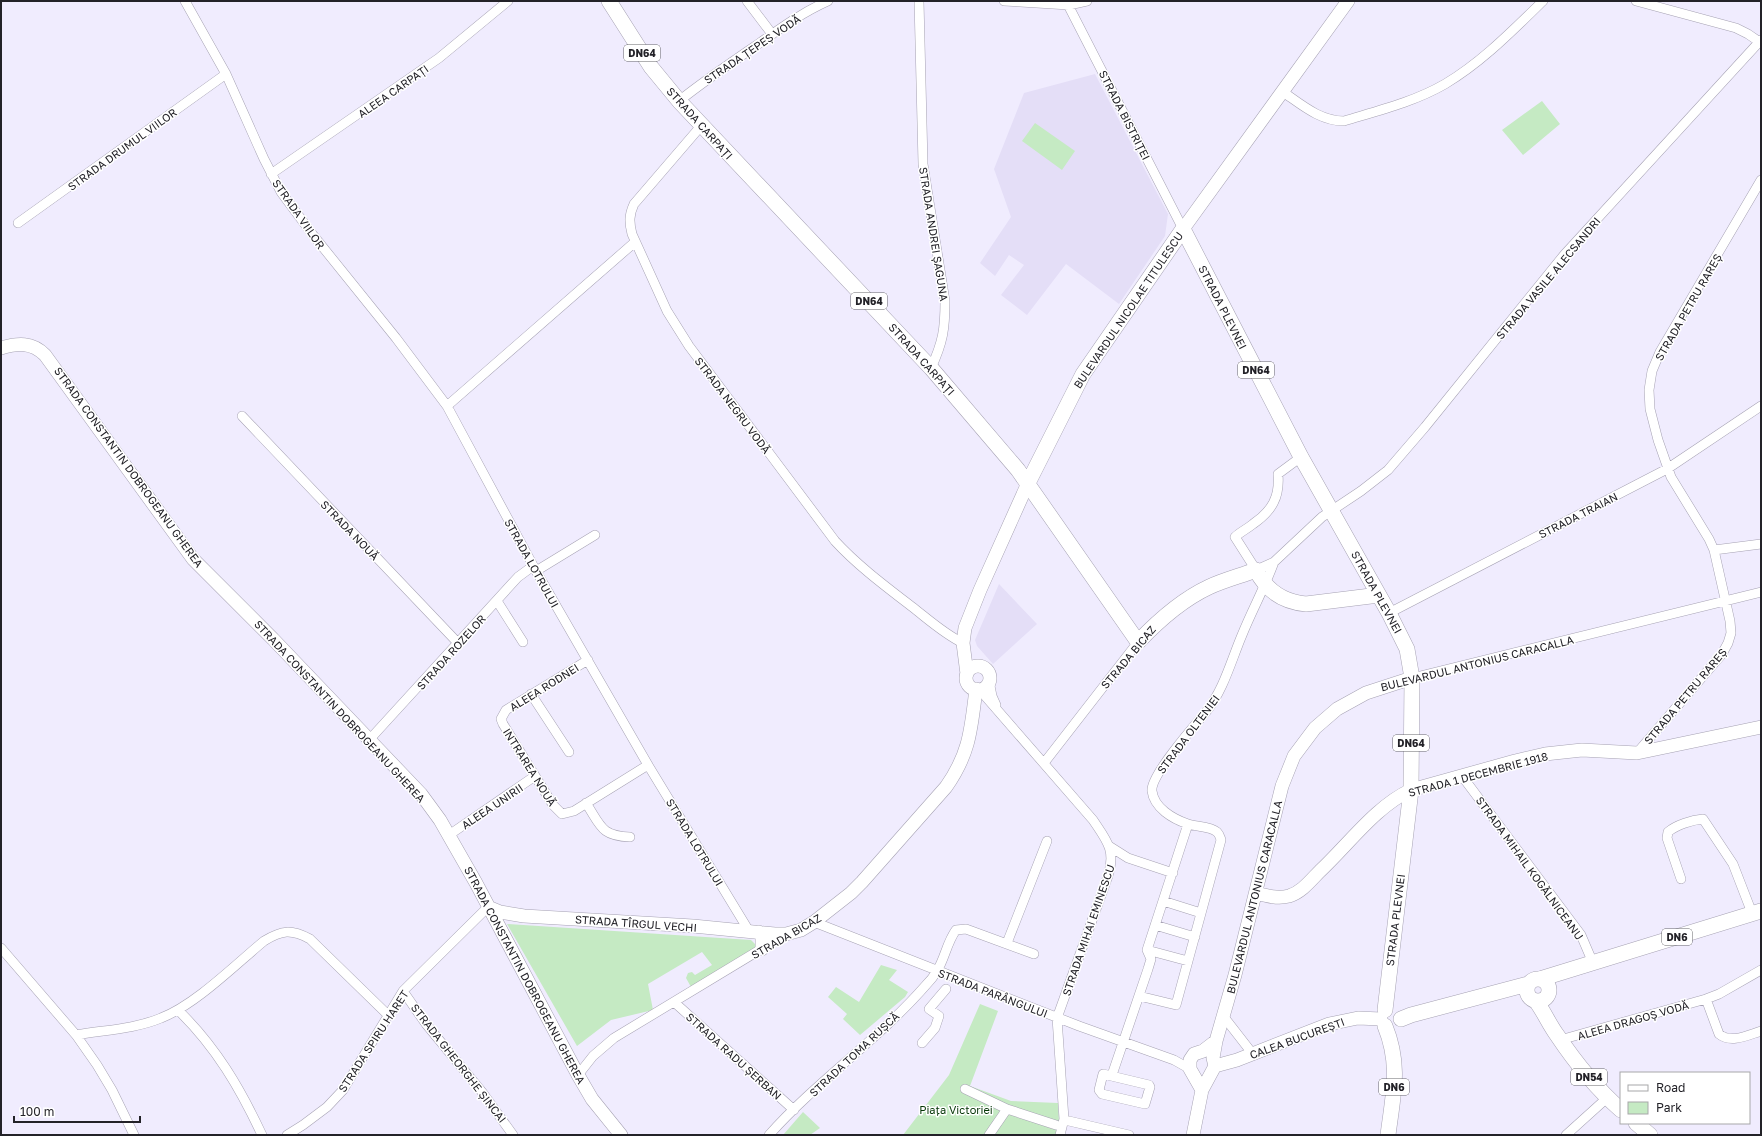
<svg xmlns="http://www.w3.org/2000/svg" width="1762" height="1136" font-family="'Golos Text',sans-serif">
  <style>
    .built { fill: #e4def7 }
    .green { fill: #c5eac3 }
    .lines { fill: none; stroke-linecap: round; stroke-linejoin: round }
    .street-casing { stroke: #a6a2b3; stroke-width: 10 }
    .secondary-casing { stroke: #a6a2b3; stroke-width: 14 }
    .primary-casing { stroke: #a6a2b3; stroke-width: 16 }
    .street { stroke: #fff; stroke-width: 9 }
    .secondary { stroke: #fff; stroke-width: 13 }
    .primary { stroke: #fff; stroke-width: 15 }
    .labels { text-anchor: middle; dominant-baseline: central; stroke-width: 3; stroke-linejoin: round; paint-order: stroke }
    .shield { fill: #fff; stroke: #656468; stroke-width: 1 }
    .shield-label { font-size: 10px; font-weight: bold; fill: #232228 }
    .street-label { font-size: 11px; fill: #232228; stroke: #fff }
    .park-label { font-size: 11px; fill: #053606; stroke: #fff }
  </style>
  <rect width="100%" height="100%" fill="#f0ecfe"/>
  <path class="built" d="M1095 74 1168 214 1165 236 1119 304 1066 264 1027 315 1001 295 1024 265 1009 255 995 276 980 263 1011 217 994 169 1024 93Z
    M999 584 1037 624 993 664 977 646 975 640Z"/>
  <path class="green" d="M1542 101 1560 124 1523 155 1502 130Z
    M1035 123 1075 151 1062 170 1022 141Z
    M507 924 751 940 755 944 756 948 691 987 686 978 688 973 692 972 695 975 712 965 702 952 648 984 653 1010 611 1020 577 1046Z
    M881 965 897 970 889 980 908 992 905 997 860 1035 843 1019 847 1014 828 997 836 987 859 1002Z
    M980 1004 998 1011 970 1086 1011 1101 1058 1103 1059 1121 1056 1135H903L949 1075Z
    M803 1112 820 1128 810 1135H783Z"/>
  <g class="lines">
    <defs>
      <path id="street" d="M185 1 226 74 264 159 281 192 313 235 396 338 447 406 536 571 648 765 749 931
        M747 1 772 34
        M919 1 923 164 945 301C945 329 943 342 931 368
        M1004 1 1069 5 1087 1
        M1066 1 1183 229
        M1636 1 1736 28 1748 34 1761 43
        M1283 92C1302 105 1320 121 1344 121 1377 111 1414 102 1445 84 1482 62 1512 31 1543 1
        M679 101C703 82 729 64 754 47 778 30 801 13 828 1
        M701 126 634 204C629 215 629 222 632 234L667 311 689 346 835 541C857 565 885 586 911 606 928 619 944 634 963 643
        M271 174 439 58 508 1
        M18 223 226 74
        M447 406 635 242
        M242 416 458 643
        M1301 457 1278 474C1280 497 1272 511 1253 524 1247 529 1240 532 1235 537L1256 570 1274 562 1322 517 1361 491 1388 470 1425 427 1564 255 1761 40
        M1714 550 1761 544
        M536 571 595 535
        M497 601 523 642
        M1389 613 1667 469 1761 406
        M588 660 506 710 501 719 503 724 553 805 562 814 574 811 648 765
        M1412 678 1761 592
        M989 681 992 696 996 705
        M979 689 1093 820C1107 841 1116 850 1108 876L1057 1018 1064 1119 1060 1135
        M531 694 569 752
        M370 739 518 577 533 566
        M1637 753 1722 654 1728 643 1731 633 1730 621 1714 550 1709 539 1671 477 1658 440 1650 409 1649 390 1652 371 1660 352 1761 180
        M1044 763 1138 642
        M1462 776 1581 935 1593 963
        M586 803C601 826 601 836 630 837
        M449 835 535 776
        M1109 846 1128 858 1173 873
        M1681 879 1667 838 1668 832C1676 825 1692 820 1703 819L1733 864 1752 913
        M1163 901 1201 913
        M814 922 1079 1026 1174 1060 1190 1069
        M1155 925 1195 937
        M1007 943 1047 841
        M1 948 76 1035 97 1065 112 1090 134 1135
        M1147 950 1188 961
        M403 991 426 1024 482 1092 513 1135
        M1139 996 1176 1005 1221 840C1220 837 1220 835 1217 832 1210 826 1197 827 1188 824 1173 819 1154 808 1152 791 1150 776 1195 725 1206 712 1224 689 1231 661 1242 635 1252 610 1265 587 1274 562
        M1706 999 1719 1034C1731 1044 1748 1035 1761 1031
        M674 1002 794 1110
        M178 1010C216 1047 240 1088 262 1135
        M1224 1017 1252 1053
        M76 1035C104 1030 135 1029 161 1018 195 1005 235 965 264 941 282 930 291 929 310 939L388 1015
        M1560 1040 1706 999 1719 994 1761 970
        M922 1043 935 1028 939 1016 929 1009 946 989
        M1103 1074 1149 1085 1150 1087 1145 1104 1102 1094 1099 1090Z
        M578 1075 593 1056 614 1038 786 934
        M1112 1075 1148 969 1151 959 1147 950 1188 824
        M965 1089 1007 1109 1056 1125
        M1069 1121 1129 1135
        M287 1135 303 1125 327 1107 343 1090 403 991 488 907
        M769 1135C817 1081 878 1040 926 985 930 981 934 976 937 971 945 958 947 942 956 930L966 929 1034 954
        M989 1135 1007 1109
        M1566 1135 1607 1098"/>
      <path id="secondary" d="M1183 229 1348 1
        M1 348C18 343 32 342 45 355L193 559 273 639 421 794 440 820 476 883 578 1075 592 1099 621 1135
        M966 678a12 12 0 1 1 24 0a12 12 0 1 1-24 0Z
        M967 674 963 643 965 628 980 590 1028 483
        M1256 893C1267 896 1278 899 1289 896 1302 892 1311 880 1320 871 1348 845 1376 806 1411 790L1515 761 1545 754 1582 750 1637 753 1761 727
        M488 907 500 912 524 916 693 926 775 934H786L801 930 814 922 851 893 862 882 946 787C970 753 971 729 976 689
        M759 932 762 937V949
        M1215 1066 1237 1060 1329 1024 1358 1018 1381 1019
        M1202 1090 1190 1069V1060L1194 1054 1203 1051 1216 1041
        M1193 1135 1202 1090 1215 1066 1213 1058 1216 1041 1235 975 1282 786 1294 756 1315 728 1337 709 1366 693 1412 678"/>
      <path id="primary" d="M609 1 651 67 679 101 931 368 1018 470 1138 642C1158 621 1181 600 1209 587 1224 580 1240 576 1256 570 1266 590 1283 602 1306 604L1379 595
        M1028 483 1083 374 1183 229 1301 457 1389 613 1407 649 1412 678 1411 790 1385 1010
        M1527 990a11 11 0 1 1 22 0a11 11 0 1 1-22 0Z
        M1540 979 1761 911
        M1536 1001C1544 1012 1549 1024 1557 1035 1575 1062 1597 1089 1621 1110
        M1401 1019 1411 1015 1528 984
        M1385 1026C1401 1065 1393 1095 1388 1135
        M1636 1123 1650 1135"/>
    </defs>
    <use href="#street" class="street-casing"/>
    <use href="#secondary" class="secondary-casing"/>
    <use href="#primary" class="primary-casing"/>
    <use href="#street" class="street"/>
    <use href="#secondary" class="secondary"/>
    <use href="#primary" class="primary"/>
  </g>
  <g class="labels">
    <g class="shield">
      <rect x="624" y="45" width="36" height="16" rx="3"/>
      <rect x="851" y="293" width="36" height="16" rx="3"/>
      <rect x="1238" y="362" width="36" height="16" rx="3"/>
      <rect x="1393" y="735" width="36" height="16" rx="3"/>
      <rect x="1662" y="929" width="30" height="16" rx="3"/>
      <rect x="1571" y="1069" width="36" height="16" rx="3"/>
      <rect x="1379" y="1079" width="30" height="16" rx="3"/>
    </g>
    <g class="shield-label">
      <text x="642" y="53">DN64</text>
      <text x="869" y="301">DN64</text>
      <text x="1256" y="370">DN64</text>
      <text x="1411" y="743">DN64</text>
      <text x="1677" y="937">DN6</text>
      <text x="1589" y="1077">DN54</text>
      <text x="1394" y="1087">DN6</text>
    </g>
    <g class="street-label">
      <text transform="translate(752 49) rotate(-34)">STRADA ȚEPEȘ VODĂ</text>
      <text transform="translate(393 91) rotate(-35)">ALEEA CARPAȚI</text>
      <text transform="translate(1125 115) rotate(63)">STRADA BISTRIȚEI</text>
      <text transform="translate(700 123) rotate(48)">STRADA CARPAȚI</text>
      <text transform="translate(122 149) rotate(-36)">STRADA DRUMUL VIILOR</text>
      <text transform="translate(299 214) rotate(55)">STRADA VIILOR</text>
      <text transform="translate(934 234) rotate(81)">STRADA ANDREI ȘAGUNA</text>
      <text transform="translate(1548 278) rotate(-50)">STRADA VASILE ALECSANDRI</text>
      <text transform="translate(1223 307) rotate(63)">STRADA PLEVNEI</text>
      <text transform="translate(1688 307) rotate(-60)">STRADA PETRU RAREȘ</text>
      <text transform="translate(1128 310) rotate(-56)">BULEVARDUL NICOLAE TITULESCU</text>
      <text transform="translate(922 359) rotate(48)">STRADA CARPAȚI</text>
      <text transform="translate(733 405) rotate(53)">STRADA NEGRU VODĂ</text>
      <text transform="translate(129 467) rotate(54)">STRADA CONSTANTIN DOBROGEANU GHEREA</text>
      <text transform="translate(1578 515) rotate(-27)">STRADA TRAIAN</text>
      <text transform="translate(350 530) rotate(46)">STRADA NOUĂ</text>
      <text transform="translate(532 563) rotate(61)">STRADA LOTRULUI</text>
      <text transform="translate(1377 592) rotate(61)">STRADA PLEVNEI</text>
      <text transform="translate(451 652) rotate(-48)">STRADA ROZELOR</text>
      <text transform="translate(1128 657) rotate(-50)">STRADA BICAZ</text>
      <text transform="translate(1477 663) rotate(-14)">BULEVARDUL ANTONIUS CARACALLA</text>
      <text transform="translate(544 687) rotate(-32)">ALEEA RODNEI</text>
      <text transform="translate(1685 696) rotate(-50)">STRADA PETRU RAREȘ</text>
      <text transform="translate(340 711) rotate(47)">STRADA CONSTANTIN DOBROGEANU GHEREA</text>
      <text transform="translate(1188 734) rotate(-53)">STRADA OLTENIEI</text>
      <text transform="translate(530 767) rotate(58)">INTRAREA NOUĂ</text>
      <text transform="translate(1478 774) rotate(-15)">STRADA 1 DECEMBRIE 1918</text>
      <text transform="translate(492 806) rotate(-34)">ALEEA UNIRII</text>
      <text transform="translate(695 842) rotate(59)">STRADA LOTRULUI</text>
      <text transform="translate(1530 868) rotate(54)">STRADA MIHAIL KOGĂLNICEANU</text>
      <text transform="translate(1254 897) rotate(-76)">BULEVARDUL ANTONIUS CARACALLA</text>
      <text transform="translate(1395 920) rotate(-83)">STRADA PLEVNEI</text>
      <text transform="translate(636 923) rotate(4)">STRADA TÎRGUL VECHI</text>
      <text transform="translate(1088 930) rotate(-71)">STRADA MIHAI EMINESCU</text>
      <text transform="translate(786 936) rotate(-30)">STRADA BICAZ</text>
      <text transform="translate(525 975) rotate(62)">STRADA CONSTANTIN DOBROGEANU GHEREA</text>
      <text transform="translate(993 993) rotate(21)">STRADA PARÂNGULUI</text>
      <text transform="translate(1633 1020) rotate(-16)">ALEEA DRAGOȘ VODĂ</text>
      <text transform="translate(1297 1038) rotate(-20)">CALEA BUCUREȘTI</text>
      <text transform="translate(373 1041) rotate(-57)">STRADA SPIRU HARET</text>
      <text transform="translate(854 1054) rotate(-43)">STRADA TOMA RUȘCĂ</text>
      <text transform="translate(734 1056) rotate(42)">STRADA RADU ȘERBAN</text>
      <text transform="translate(459 1063) rotate(52)">STRADA GHEORGHE ȘINCAI</text>
    </g>
    <g class="park-label">
      <text x="956" y="1109">Piața Victoriei</text>
    </g>
  </g>
  <rect width="1762" height="1136" fill="none" stroke="#232228" stroke-width="4"/>
  <rect x="1620" y="1072" width="130" height="52" fill="#ffffff" stroke="#a7a7a9"/>
  <rect x="1628" y="1085" width="20" height="6" fill="#ffffff" stroke="#a7a7a9"/>
  <text x="1656" y="1092" font-size="12" fill="#232228">Road</text>
  <rect x="1628" y="1102" width="20" height="12" fill="#c5eac3" stroke="#a7a7a9"/>
  <text x="1656" y="1112" font-size="12" fill="#232228">Park</text>
  <path d="M14 1116v6h126v-6" fill="none" stroke="#232228" stroke-width="2"/>
  <text x="20" y="1116" font-size="12" fill="#232228" stroke="#ffffff" stroke-width="3" paint-order="stroke">100 m</text>
</svg>
